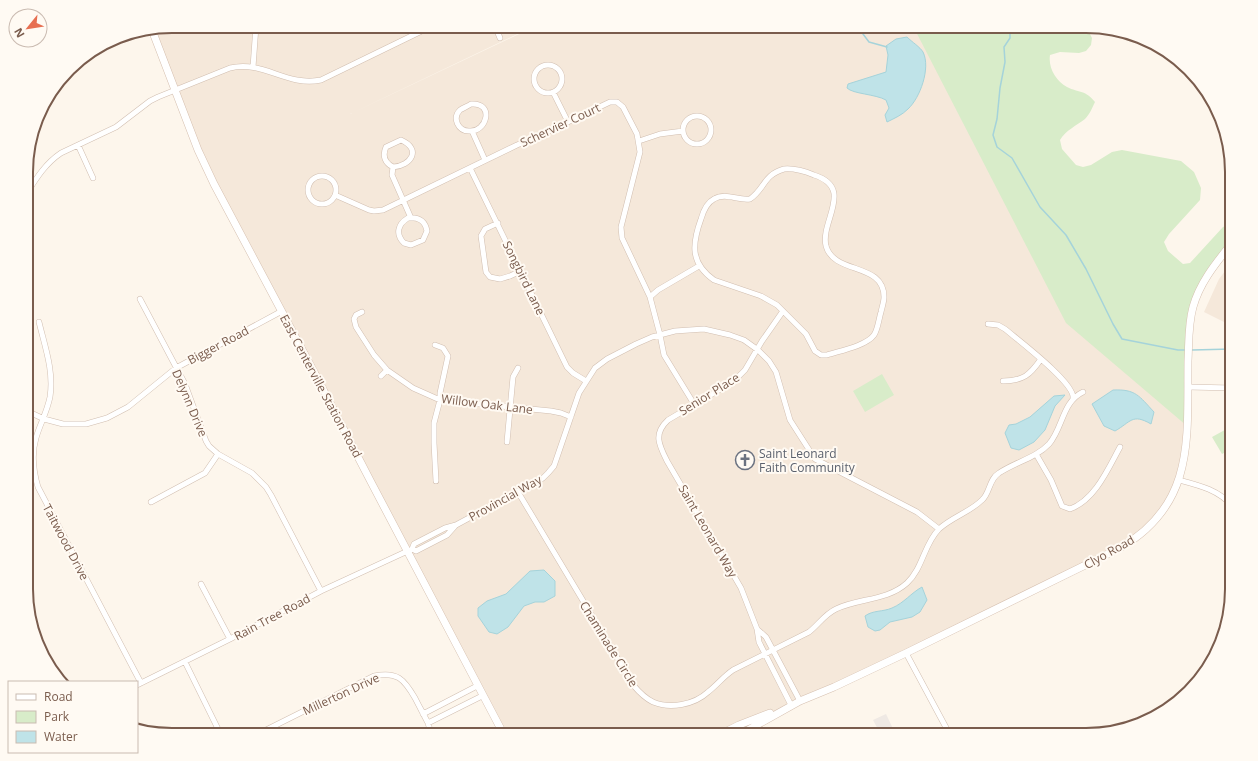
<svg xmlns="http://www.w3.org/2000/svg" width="1258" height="761" font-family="'Open Sans',sans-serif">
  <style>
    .residential { fill: #f5e8da }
    .industrial { fill: #efe9e4 }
    .green { fill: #d8ecc9 }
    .water { fill: #bfe3e8; stroke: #a5d3da }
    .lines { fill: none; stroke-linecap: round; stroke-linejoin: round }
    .stream { stroke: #a5d3da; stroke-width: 1.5 }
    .street-casing { stroke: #d1beb0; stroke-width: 6 }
    .secondary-casing { stroke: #d6c0b0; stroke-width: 8 }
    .street { stroke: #fff; stroke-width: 5 }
    .secondary { stroke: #fff; stroke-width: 7 }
    .labels { text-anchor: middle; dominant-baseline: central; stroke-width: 4; stroke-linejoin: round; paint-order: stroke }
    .street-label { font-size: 12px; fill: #7a5c4d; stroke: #fffaf3 }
    .worship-label { font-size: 12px; fill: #5b616d; stroke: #fffaf3; text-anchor: start }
    .rim { fill: none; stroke: #7a5c4d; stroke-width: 2 }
  </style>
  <rect width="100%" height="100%" fill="#fdf6ec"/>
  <path class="residential" d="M172 26H534L350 114 536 26H914L1187 426 1175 491 1140 535 834 687 719 735H504L214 184 152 30Z
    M1232 262V326L1204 312 1219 279Z"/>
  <path class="industrial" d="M886 714 896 735H881L873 720Z"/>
  <path class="green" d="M913 26H1082L1087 28 1092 38 1091 45 1086 51 1079 53 1060 52 1050 55C1048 68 1056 81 1067 87 1079 93 1086 90 1095 102 1092 108 1090 114 1085 119 1076 126 1066 130 1060 140L1062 149 1076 165 1083 167 1091 165 1112 152 1122 150 1181 161 1194 172 1201 188 1200 200 1169 234 1164 242 1168 251 1183 264 1190 263 1223 227 1232 223V243L1218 260 1193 307 1187 426 1066 323Z
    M882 374 894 395 865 412 853 391Z
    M1232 426V449L1222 454 1212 437Z"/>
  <path class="water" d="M907 37C912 42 920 47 923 52 931 68 920 98 908 109 902 115 895 118 887 122L885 115 889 108 886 100C875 94 853 94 847 88L848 84 886 72 888 55 886 46 896 39Z
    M1113 390C1136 389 1139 396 1154 412L1151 424C1132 413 1131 422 1115 431L1104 426 1092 404Z
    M1065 395 1055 406 1045 430 1034 442 1019 450 1011 448 1005 433 1009 425 1016 424 1030 417 1054 396Z
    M544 570 555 581V596L544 602H535L524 606 508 627 497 634 489 632 478 616V608L487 601 506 594 530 571Z
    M922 587 927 600 920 612 912 617 890 622 880 630 875 631 868 627 865 616C873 610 883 612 892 608 904 603 911 593 922 587Z"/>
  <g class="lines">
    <path class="stream" d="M857 26 869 42 887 47
      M1010 26V38L1004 47 1005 62 1000 88 997 119 993 135 997 147 1012 158 1040 207 1066 235 1086 269 1113 324 1122 339 1178 350H1186
      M1192 350 1232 349"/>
    <defs>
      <path id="street" d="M495 26 500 38
        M534 79a14 14 0 1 1 28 0a14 14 0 1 1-28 0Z
        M253 67 256 26
        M553 92 568 122
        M471 104C495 102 487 133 469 131 458 131 452 118 460 110 463 108 468 106 471 104Z
        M683 130a14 14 0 1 1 28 0a14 14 0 1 1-28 0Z
        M472 131 485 160
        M401 140C422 149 411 166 393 167 385 163 382 156 386 147Z
        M639 141 660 134 683 131
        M78 145 93 178
        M393 167 392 175 411 218
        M470 168 567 367 573 373 586 381
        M784 169C795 168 804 171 814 175 855 188 820 221 826 246 834 275 884 262 884 297 884 302 882 307 881 312 879 318 878 329 874 335 866 346 839 351 827 355H821L815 351 806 334 777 305 761 296 714 280C690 263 692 244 701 219 703 212 706 203 714 199 726 192 738 201 750 199 765 189 763 175 784 169Z
        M308 190a14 14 0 1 1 28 0a14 14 0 1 1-28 0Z
        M27 193C37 177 46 163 61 153L116 127 150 101 158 97 230 68C264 60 286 87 321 80L432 26
        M335 195 369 210 374 211 383 210 517 145 536 137 610 102H617L623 107 637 134 640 152 621 227 622 238 650 297 660 335 664 355 694 404
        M408 218C418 217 425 220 427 231L423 240 411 245 404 243C395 234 398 224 408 218Z
        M498 223 485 229 481 236 486 272 490 277 500 279 510 276 521 271
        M650 297 658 290 699 266
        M140 299 185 384 206 441 209 446 218 454 252 473 266 487 271 495 321 591
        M783 311 762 341 745 370 734 381 668 420C653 434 659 445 667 461L741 588 757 629 759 642 791 705
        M362 312 356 315 354 319 356 327 374 355 387 370 413 388 440 400 551 411 561 413 571 417
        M39 322C45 347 54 371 50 397 47 412 40 424 36 438 31 455 33 470 38 487L141 683
        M988 324 998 325 1005 329C1018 340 1075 383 1073 398
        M435 345 443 348 448 356 440 393V400L434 423V443L436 481
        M381 376 387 370
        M1003 381C1023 381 1030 375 1041 359
        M1188 387 1232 388
        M27 411 44 419 63 424H86L107 418 128 407 176 368 282 311
        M507 442 513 377 518 368
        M1036 454 1051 480 1062 506 1070 509C1095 500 1108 469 1120 447
        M1179 480C1198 485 1219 490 1232 506
        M518 492 634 686C639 692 645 698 653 702 670 709 694 705 708 692 717 685 724 676 733 670L809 632C818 625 825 614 836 609 859 598 887 601 907 583 923 568 924 544 939 529 952 517 970 512 982 500 990 493 989 479 999 473 1015 462 1036 458 1049 444 1063 428 1062 402 1083 392
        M151 502 205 473 218 454
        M412 549 414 544 445 528 456 525 543 478 548 473 554 466 579 393 595 368 607 359 636 344 652 337 675 331 704 329 730 335 744 340 758 350 769 361 776 372 790 420 815 459 917 512 939 529
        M201 584 230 639
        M757 629 766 637 800 701
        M906 653 950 735
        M185 662 221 735
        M137 685 230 639 321 591 412 549 416 551 447 535 455 526
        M423 714 477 686
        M428 723 482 696
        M256 735 374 676C397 671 404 679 415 698 419 706 424 715 428 723L430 730V735"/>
      <path id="secondary" d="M152 30 198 150 214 184 315 374 371 482 504 735
        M719 735 739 725 770 713
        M739 735 800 701 834 687 906 653 1120 548C1196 504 1187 438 1188 361 1189 343 1188 325 1193 307 1200 282 1216 263 1232 243"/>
    </defs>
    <use href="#street" class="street-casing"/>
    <use href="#secondary" class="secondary-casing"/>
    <use href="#street" class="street"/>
    <use href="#secondary" class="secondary"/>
  </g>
  <defs>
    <symbol id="church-ring" viewBox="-11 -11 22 22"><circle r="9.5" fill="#fffaf3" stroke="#6b7280" stroke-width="1.5"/><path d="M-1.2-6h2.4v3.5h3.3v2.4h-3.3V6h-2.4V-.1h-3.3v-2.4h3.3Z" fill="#6b7280"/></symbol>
  </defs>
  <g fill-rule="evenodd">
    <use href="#church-ring" x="734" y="449" width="22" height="22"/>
  </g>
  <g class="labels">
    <g class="street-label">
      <text transform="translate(560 125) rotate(-25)">Schervier Court</text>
      <text transform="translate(524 278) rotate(64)">Songbird Lane</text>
      <text transform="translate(218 345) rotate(-28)">Bigger Road</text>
      <text transform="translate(321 386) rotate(62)">East Centerville Station Road</text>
      <text transform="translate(709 394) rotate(-32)">Senior Place</text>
      <text transform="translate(190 403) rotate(67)">Delynn Drive</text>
      <text transform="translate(487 404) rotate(7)">Willow Oak Lane</text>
      <text transform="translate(505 498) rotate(-29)">Provincial Way</text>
      <text transform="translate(708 531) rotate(60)">Saint Leonard Way</text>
      <text transform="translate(66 542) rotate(62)">Taitwood Drive</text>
      <text transform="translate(1109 552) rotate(-29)">Clyo Road</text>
      <text transform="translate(272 617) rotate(-28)">Rain Tree Road</text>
      <text transform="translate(609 644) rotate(58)">Chaminade Circle</text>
      <text transform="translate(341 694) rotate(-25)">Millerton Drive</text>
    </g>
    <g class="worship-label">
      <text x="759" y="453">Saint Leonard<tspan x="759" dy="14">Faith Community</tspan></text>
    </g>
  </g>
  <path d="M0 0H1258V761H0ZM172 33H1086A139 139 0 0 1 1225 172V589A139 139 0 0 1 1086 728H172A139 139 0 0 1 33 589V172A139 139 0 0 1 172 33Z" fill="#fffaf3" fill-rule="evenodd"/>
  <path class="rim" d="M172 33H1086A139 139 0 0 1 1225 172V589A139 139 0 0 1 1086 728H172A139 139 0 0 1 33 589V172A139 139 0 0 1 172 33Z"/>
  <rect x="8" y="681" width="130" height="72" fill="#fffaf3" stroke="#cabbb1"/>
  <rect x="16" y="694" width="20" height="6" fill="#ffffff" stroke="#cabbb1"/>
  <text x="44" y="701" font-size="12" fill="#7a5c4d">Road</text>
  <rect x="16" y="711" width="20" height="12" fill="#d8ecc9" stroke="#cabbb1"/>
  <text x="44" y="721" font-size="12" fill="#7a5c4d">Park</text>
  <rect x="16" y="731" width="20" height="12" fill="#bfe3e8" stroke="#cabbb1"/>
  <text x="44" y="741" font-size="12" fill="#7a5c4d">Water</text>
  <g transform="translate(28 28) rotate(240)"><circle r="19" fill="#fffaf3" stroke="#cabbb1"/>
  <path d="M0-3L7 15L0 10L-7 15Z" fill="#e76f51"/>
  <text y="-6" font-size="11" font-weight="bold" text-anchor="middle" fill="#7a5c4d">N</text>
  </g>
</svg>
